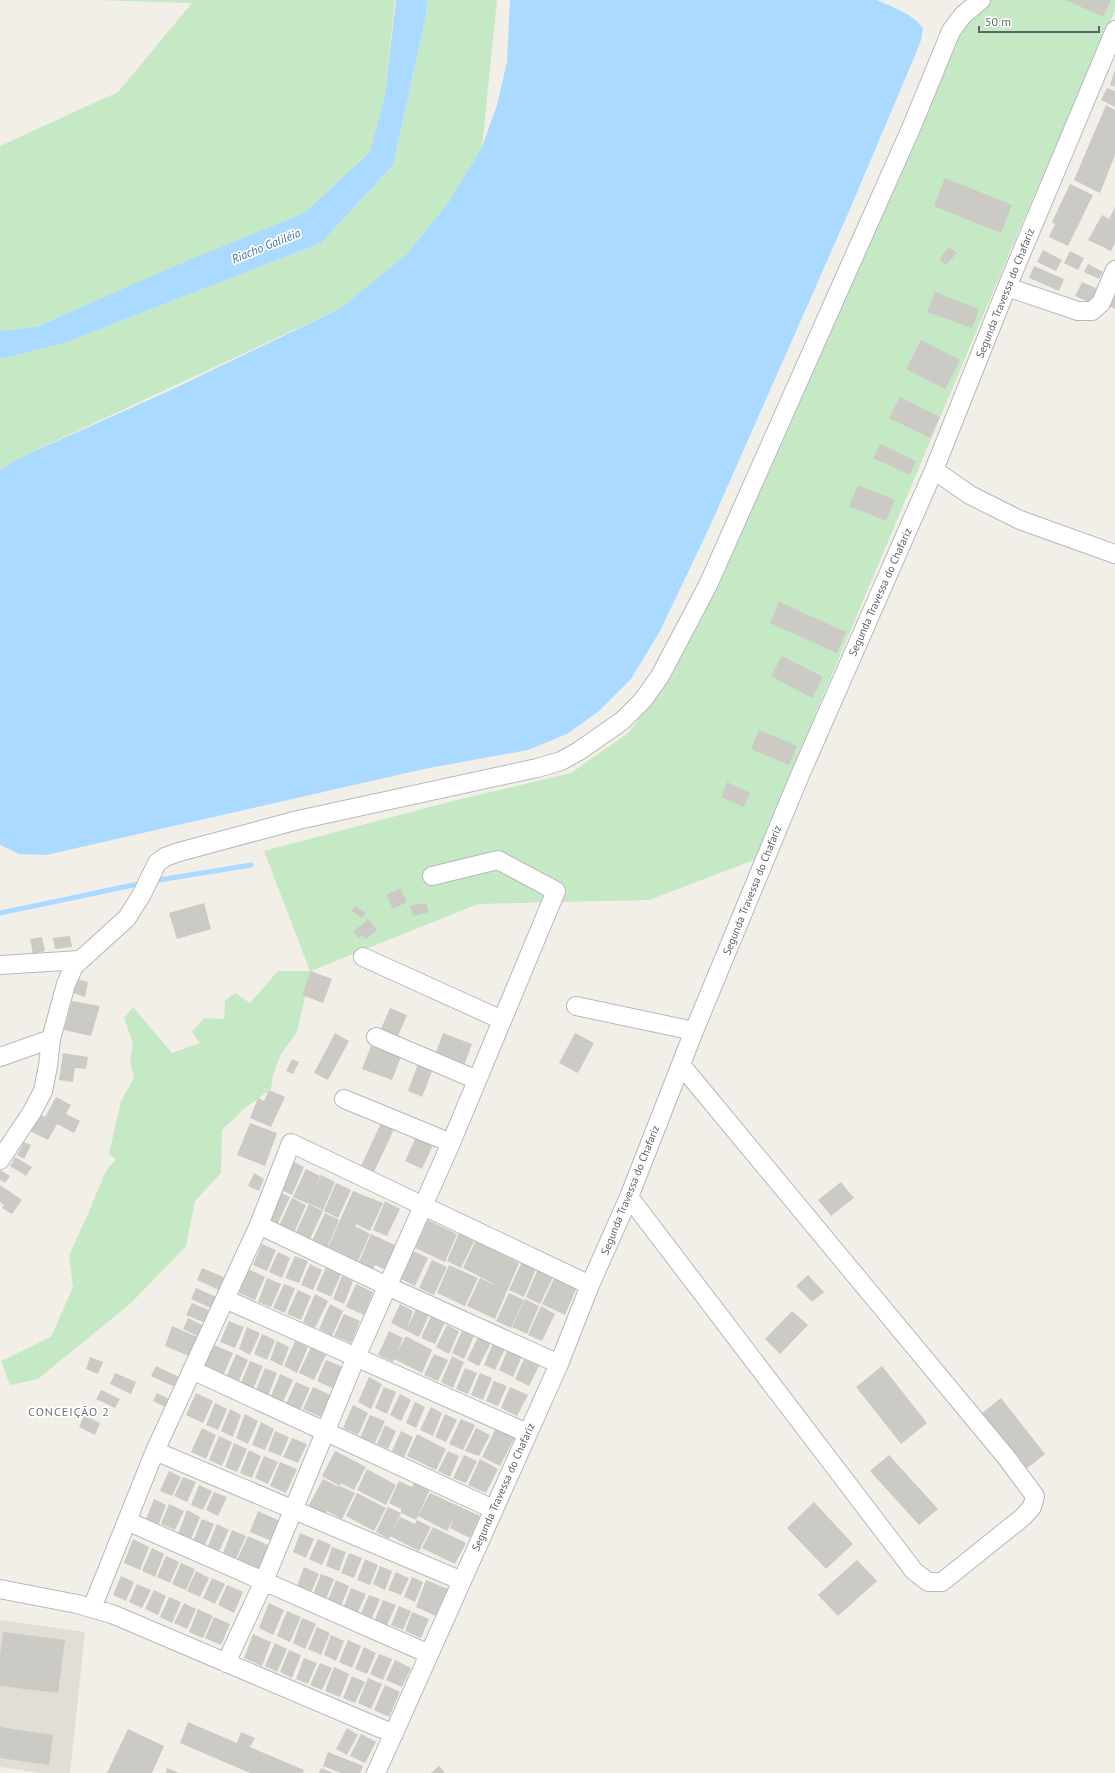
<svg xmlns="http://www.w3.org/2000/svg" width="1115" height="1773" font-family="'PT Sans',sans-serif">
<rect width="100%" height="100%" fill="#f1efe8"/>
<path fill="#e1ded6" d="M0 1620 85 1632 70 1773H41L0 1767Z"/>
<path fill="#c5e8c5" d="M94 0H395L385 94 370 152 304 213 35 327 0 332V146L118 92 192 3Z
M427 0H497L482 147 448 203 407 254 339 309 19 458 0 470V359L64 343 321 243 393 165 426 15Z
M965 0H1115V11L1014 242 754 860 649 900 478 904 311 971 297 1032 281 1054 273 1075 271 1089 245 1108 222 1130 221 1173 195 1201 186 1246 131 1303 38 1379 10 1385 1 1361 51 1337 73 1287 69 1255 87 1216 106 1171 116 1159 109 1154 121 1101 134 1078 130 1060 133 1043 124 1018 133 1007 172 1053 200 1043 192 1032 204 1018 224 1019 225 1001 235 993 250 1003 278 971H310L264 851 453 801 571 773 628 733 673 674 741 510Z"/>
<path fill="#aadaff" d="M396 0H427L426 15 393 165 321 243 64 343 0 359V331L36 327 175 266 304 213 370 152 385 94Z
M510 0H877C892 7 913 14 923 28L921 40 916 53 850 209 710 526 660 631 631 679 599 711 567 734 528 750 424 769 46 855 19 854 0 845V470L19 458 171 390 339 309 407 254 448 203 482 147 497 105 507 62Z"/>
<g fill="none" stroke-linecap="round" stroke-linejoin="round">
<path stroke="#aadaff" stroke-width="5" d="M153 881 251 865
M0 913 143 883"/>
</g>
<path fill="#cccac5" d="M1066 0H1111L1103 17Z
M1115 70V87L1110 85Z
M1107 88 1115 91V107L1101 100Z
M1106 105 1115 110V155L1100 193 1074 180Z
M945 178 1012 205 1001 233 934 206Z
M1070 184 1093 195 1068 246 1049 237 1055 224 1052 222Z
M1115 207V243L1111 251 1088 240 1102 215 1109 219Z
M949 247 957 253 946 265 939 259Z
M1043 250 1062 260 1056 271 1037 262Z
M1070 251 1084 258 1078 270 1064 263Z
M1088 264 1103 272 1099 279 1084 272Z
M1034 266 1064 279 1059 291 1029 278Z
M1082 282 1098 289 1091 303 1075 296Z
M935 292 979 309 972 328 927 312Z
M1112 294 1115 295V309L1107 305Z
M921 340 960 360 945 389 906 369Z
M900 397 940 417 930 438 889 418Z
M880 444 916 461 910 475 873 458Z
M858 485 895 500 886 521 849 506Z
M779 602 846 632 837 653 770 623Z
M782 656 823 677 812 698 771 676Z
M759 730 797 746 789 765 751 749Z
M727 782 750 793 744 807 721 797Z
M400 888 407 902 393 909 386 895Z
M204 903 211 929 177 939 169 913Z
M426 903 429 912 413 916 410 906Z
M355 906 366 913 362 918 352 911Z
M368 919 377 930 366 939 363 935 359 938 353 932Z
M70 936 72 947 55 949 53 938Z
M42 937 45 951 33 954 30 939Z
M311 971 332 979 323 1003 302 995Z
M77 979 88 982 85 997 73 993Z
M72 1001 100 1006 91 1036 64 1030Z
M390 1008 407 1015 398 1036 381 1029Z
M335 1033 349 1041 328 1080 314 1073Z
M443 1033 472 1044 464 1066 435 1055Z
M575 1033 594 1043 578 1073 559 1063Z
M371 1046 401 1057 392 1080 362 1069Z
M63 1053 88 1057 86 1069 75 1068 73 1082 59 1080Z
M292 1059 299 1062 293 1074 286 1071Z
M418 1064 433 1069 422 1097 408 1091Z
M269 1090 285 1097 271 1127 250 1118 258 1098 264 1101Z
M56 1097 71 1105 66 1114 80 1121 74 1133 57 1124 48 1140 30 1131 39 1114 45 1117Z
M250 1123 277 1133 265 1166 237 1155Z
M381 1123 394 1129 374 1172 361 1166Z
M416 1137 433 1145 422 1169 405 1161Z
M24 1142 31 1145 24 1159 17 1155Z
M15 1157 32 1167 26 1176 10 1166Z
M290 1160 304 1167 292 1195 277 1188Z
M306 1169 320 1176 308 1204 293 1197Z
M0 1170 10 1176 5 1183 0 1180Z
M254 1173 264 1179 259 1191 248 1186Z
M321 1175 335 1182 323 1210 308 1203Z
M841 1182 854 1198 831 1216 818 1200Z
M336 1183 351 1190 338 1218 324 1211Z
M0 1185 22 1200 12 1214 2 1208 4 1205 0 1202Z
M276 1190 290 1197 277 1225 263 1218Z
M353 1191 383 1203 370 1231 356 1224 355 1226 370 1234 358 1261 328 1247Z
M292 1198 306 1205 294 1233 279 1226Z
M385 1201 400 1209 387 1236 373 1230Z
M309 1204 323 1211 310 1239 296 1232Z
M325 1213 339 1220 327 1248 312 1241Z
M428 1220 457 1234 445 1262 415 1248Z
M459 1233 474 1241 461 1268 447 1261Z
M371 1234 397 1246 386 1270 375 1265 373 1269 359 1262Z
M476 1240 519 1263 495 1319 467 1306 480 1278 492 1284V1283L463 1268Z
M262 1244 276 1250 267 1271 253 1265Z
M413 1251 428 1258 415 1286 401 1279Z
M278 1252 290 1258 282 1278 269 1272Z
M295 1256 308 1261 299 1283 285 1278Z
M432 1260 447 1267 434 1295 419 1288Z
M522 1262 536 1269 524 1297 509 1290Z
M310 1264 322 1270 313 1290 301 1285Z
M327 1265 342 1272 331 1297 316 1290Z
M449 1265 478 1278 465 1306 437 1293Z
M202 1268 224 1277 219 1290 197 1280Z
M248 1269 265 1277 255 1300 239 1293Z
M538 1269 553 1277 540 1304 526 1297Z
M808 1275 824 1292 812 1302 796 1286Z
M342 1276 353 1281 344 1304 333 1299Z
M555 1277 577 1287 565 1315 542 1304Z
M267 1278 281 1284 271 1307 258 1302Z
M284 1284 295 1288 285 1313 273 1308Z
M356 1284 373 1292 364 1315 346 1307Z
M196 1288 216 1297 211 1308 191 1299Z
M298 1290 311 1296 301 1320 287 1314Z
M509 1293 524 1300 511 1328 496 1321Z
M315 1294 328 1301 315 1328 303 1322Z
M525 1299 539 1306 527 1334 512 1327Z
M192 1303 213 1312 208 1324 186 1315Z
M330 1304 343 1311 332 1336 319 1329Z
M400 1304 413 1311 407 1329 416 1309 429 1315 419 1337 391 1323Z
M541 1306 555 1314 542 1341 528 1335Z
M792 1311 808 1325 780 1354 765 1339Z
M344 1314 360 1321 351 1343 334 1336Z
M432 1314 446 1320 435 1344 421 1338Z
M188 1318 204 1326 199 1337 183 1329Z
M229 1321 244 1327 235 1348 220 1342Z
M447 1325 459 1331 449 1354 436 1347Z
M172 1326 197 1337 189 1356 165 1346Z
M247 1327 260 1333 250 1355 239 1349Z
M389 1331 403 1338 397 1352 406 1336 432 1350 422 1373 394 1359 393 1362 378 1355Z
M462 1331 474 1336 464 1359 452 1353Z
M262 1334 275 1340 267 1360 254 1354Z
M478 1337 491 1343 479 1366 467 1360Z
M277 1341 289 1347 282 1366 270 1360Z
M295 1341 308 1347 297 1373 284 1366Z
M493 1343 505 1349 495 1370 484 1365Z
M214 1345 233 1353 223 1376 204 1367Z
M311 1347 326 1355 314 1380 299 1373Z
M508 1349 522 1356 513 1377 499 1370Z
M236 1354 248 1360 238 1383 226 1378Z
M434 1354 448 1360 438 1381 424 1375Z
M452 1356 464 1362 453 1388 441 1382Z
M90 1357 103 1362 98 1374 86 1369Z
M524 1359 539 1366 529 1386 515 1379Z
M326 1360 343 1367 334 1389 317 1381Z
M250 1361 263 1366 253 1389 241 1383Z
M156 1366 181 1378 177 1388 151 1376Z
M882 1366 927 1423 901 1444 856 1387Z
M265 1368 277 1373 268 1396 256 1390Z
M465 1368 477 1373 468 1394 456 1389Z
M115 1373 136 1382 131 1394 110 1384Z
M480 1373 492 1378 483 1400 471 1395Z
M280 1374 293 1380 283 1402 271 1396Z
M369 1377 382 1384 371 1409 358 1402Z
M494 1381 507 1386 498 1406 486 1401Z
M296 1382 310 1388 300 1410 286 1404Z
M313 1387 333 1396 323 1418 303 1409Z
M384 1387 396 1392 387 1414 375 1408Z
M510 1387 528 1395 517 1416 501 1408Z
M101 1390 120 1399 115 1408 96 1399Z
M157 1393 171 1400 167 1408 153 1401Z
M196 1393 213 1401 203 1423 186 1415Z
M400 1394 411 1400 401 1421 390 1415Z
M1001 1398 1045 1454 1025 1470 981 1414Z
M415 1402 425 1407 416 1428 406 1423Z
M215 1403 227 1409 218 1430 206 1425Z
M353 1405 368 1413 358 1435 343 1428Z
M431 1407 442 1413 433 1436 420 1430Z
M230 1409 241 1415 233 1437 221 1431Z
M245 1414 258 1421 248 1444 236 1438Z
M445 1414 457 1420 446 1442 435 1437Z
M84 1415 100 1423 95 1435 79 1427Z
M370 1415 385 1421 374 1445 360 1438Z
M461 1419 475 1425 463 1450 449 1444Z
M261 1422 274 1429 265 1450 252 1445Z
M385 1425 396 1431 388 1449 377 1444Z
M202 1428 216 1435 206 1459 191 1452Z
M476 1428 490 1435 479 1456 465 1451Z
M496 1428 515 1437 500 1466 482 1457Z
M275 1431 289 1437 281 1456 268 1451Z
M401 1431 413 1437 404 1457 392 1451Z
M417 1434 446 1449 436 1470 407 1456Z
M219 1436 232 1442 222 1466 209 1460Z
M292 1438 307 1444 298 1463 283 1457Z
M234 1443 247 1449 237 1472 225 1467Z
M249 1450 261 1456 252 1478 240 1473Z
M335 1451 366 1467 354 1490 341 1483 340 1486 355 1493 342 1519 327 1511 324 1515 308 1507 323 1479 339 1487 340 1486 322 1476Z
M448 1451 459 1456 450 1477 438 1471Z
M464 1455 477 1461 466 1483 453 1478Z
M889 1455 938 1509 919 1525 870 1471Z
M264 1456 278 1462 268 1484 255 1478Z
M480 1459 498 1469 486 1493 468 1485Z
M280 1462 297 1469 286 1493 270 1486Z
M367 1469 396 1485 386 1505 357 1490Z
M169 1471 181 1477 172 1496 160 1491Z
M183 1477 196 1482 187 1502 174 1496Z
M399 1481 412 1487 415 1481 430 1489 416 1520 401 1513 389 1539 376 1532 388 1507 401 1513V1509L389 1503Z
M199 1485 212 1491 203 1510 191 1505Z
M214 1492 227 1497 218 1516 206 1510Z
M357 1493 386 1508 374 1531 346 1516Z
M430 1493 480 1516 470 1538 450 1528 454 1518 447 1531 418 1516Z
M154 1499 166 1505 159 1524 146 1519Z
M814 1502 853 1544 826 1569 787 1528Z
M169 1504 184 1511 175 1530 161 1524Z
M187 1510 200 1517 191 1539 178 1534Z
M258 1511 280 1521 272 1541 250 1532Z
M400 1517 415 1524 417 1520 431 1527 419 1551 390 1536Z
M202 1519 214 1524 205 1545 193 1541Z
M217 1524 229 1530 219 1551 208 1546Z
M433 1527 466 1543 455 1564 422 1548Z
M232 1530 246 1536 236 1559 223 1553Z
M300 1533 314 1539 306 1558 293 1552Z
M248 1536 270 1546 259 1571 237 1560Z
M133 1539 149 1547 140 1570 124 1563Z
M318 1539 331 1545 322 1565 309 1559Z
M332 1547 346 1552 339 1571 326 1566Z
M152 1548 164 1554 155 1577 142 1571Z
M349 1553 362 1558 354 1578 341 1573Z
M166 1556 179 1562 170 1583 157 1577Z
M365 1559 378 1565 370 1585 357 1580Z
M857 1560 877 1581 838 1616 818 1595Z
M181 1563 195 1569 186 1590 172 1584Z
M380 1566 392 1571 385 1590 373 1584Z
M304 1567 319 1574 311 1592 297 1586Z
M196 1571 209 1578 200 1597 187 1591Z
M396 1572 409 1578 401 1595 388 1590Z
M321 1574 334 1579 326 1599 313 1594Z
M121 1576 134 1582 126 1601 113 1595Z
M412 1577 423 1582 415 1602 404 1597Z
M212 1578 225 1584 215 1604 203 1598Z
M336 1580 349 1586 341 1606 328 1600Z
M426 1580 448 1589 436 1616 416 1607Z
M137 1584 151 1590 142 1608 129 1602Z
M227 1585 243 1592 234 1613 218 1605Z
M351 1588 366 1594 358 1612 344 1606Z
M154 1590 166 1596 158 1615 145 1609Z
M369 1595 380 1599 372 1618 361 1613Z
M169 1597 181 1602 172 1623 160 1617Z
M383 1600 396 1605 387 1625 375 1619Z
M184 1603 196 1609 187 1629 174 1623Z
M269 1603 284 1610 273 1635 259 1628Z
M399 1606 411 1611 403 1630 391 1625Z
M198 1609 213 1616 203 1638 189 1632Z
M287 1611 301 1617 290 1642 277 1636Z
M412 1612 429 1619 421 1638 405 1631Z
M214 1617 230 1624 221 1645 205 1638Z
M302 1618 316 1624 305 1649 293 1643Z
M317 1627 330 1633 321 1655 308 1649Z
M3 1632 65 1640 58 1693 0 1686V1655Z
M253 1634 271 1642 262 1666 244 1658Z
M331 1635 344 1641 336 1661 324 1655Z
M348 1640 361 1646 352 1668 339 1662Z
M275 1643 287 1649 277 1672 265 1666Z
M364 1647 376 1653 367 1674 355 1669Z
M289 1650 301 1655 292 1678 280 1672Z
M379 1654 392 1659 383 1680 370 1674Z
M304 1658 317 1663 308 1684 296 1679Z
M395 1660 411 1668 402 1687 386 1680Z
M320 1663 332 1668 322 1690 310 1685Z
M334 1667 349 1674 340 1697 325 1691Z
M352 1676 365 1682 355 1703 343 1698Z
M368 1678 382 1684 371 1709 358 1703Z
M385 1685 400 1692 389 1717 374 1710Z
M188 1722 237 1743 241 1732 255 1738 250 1747 304 1770 303 1773H250L180 1743Z
M0 1727 53 1735 49 1765 0 1758Z
M347 1728 358 1735 347 1755 336 1749Z
M128 1729 164 1746 152 1773H107Z
M361 1734 376 1742 365 1763 350 1756Z
M328 1752 363 1766 360 1773H341L323 1766Z
M439 1766 445 1773H431Z
M167 1768 179 1773H166Z
M321 1768 333 1773H319Z"/>
<g fill="none" stroke-linecap="round" stroke-linejoin="round">
<defs>
<path id="minor" d="M1007 287 1078 311H1092L1101 303 1115 270
M934 470 970 495 1020 520 1115 554
M363 957 502 1020
M0 965 80 960
M576 1006 694 1031
M376 1037 477 1080
M0 1057 51 1039
M344 1099 451 1143
M0 1160 32 1112 43 1091 48 1066 51 1039 66 984 74 966 127 918 142 894 157 863 165 857 179 852 298 820 537 768 561 761 579 751 622 721 643 700 660 676 708 585 912 126 951 31 963 15 981 0
M629 1197 914 1571 928 1582H942L1023 1517 1032 1507 1035 1496 1006 1457 681 1065
M259 1225 387 1286 559 1364
M225 1299 527 1433
M192 1370 493 1509
M127 1521 429 1654
M462 1581 155 1451 259 1225 291 1143 590 1285
M0 1589 77 1604 112 1614 394 1734
M92 1608 155 1451
M226 1663 264 1581 356 1357 451 1143 556 891 498 860 432 876
M376 1773 559 1364 590 1285 629 1197 694 1031 800 775 934 470 1007 287 1115 30"/>
</defs>
<use href="#minor" stroke="#b5b8bc" stroke-width="20"/>
<use href="#minor" stroke="#fff" stroke-width="18"/>
</g>
<g text-anchor="middle" stroke-width="3.5" stroke-linejoin="round" paint-order="stroke">
<g font-size="11" fill="#5f6368" stroke="#fff">
<text transform="translate(1005 293) rotate(-68)" y="4">Segunda Travessa do Chafariz</text>
<text transform="translate(880 592) rotate(-66)" y="4">Segunda Travessa do Chafariz</text>
<text transform="translate(752 890) rotate(-68)" y="4">Segunda Travessa do Chafariz</text>
<text transform="translate(630 1190) rotate(-68)" y="4">Segunda Travessa do Chafariz</text>
<text transform="translate(503 1487) rotate(-66)" y="4">Segunda Travessa do Chafariz</text>
</g>
<g font-size="12" font-style="italic" fill="#4174aa" stroke="#fff">
<text transform="translate(266 246) rotate(-22)" y="4">Riacho Galiléia</text>
</g>
<g font-size="12" letter-spacing="1" fill="#70757a" stroke="#fff">
<text x="69" y="1416">CONCEIÇÃO 2</text>
</g>
</g>
<path d="M979 26v6h120v-6" fill="none" stroke="#5f6368" stroke-width="2"/>
<text x="985" y="26" font-size="12" fill="#5f6368" stroke="#ffffff" stroke-width="3" paint-order="stroke">50 m</text>
</svg>
